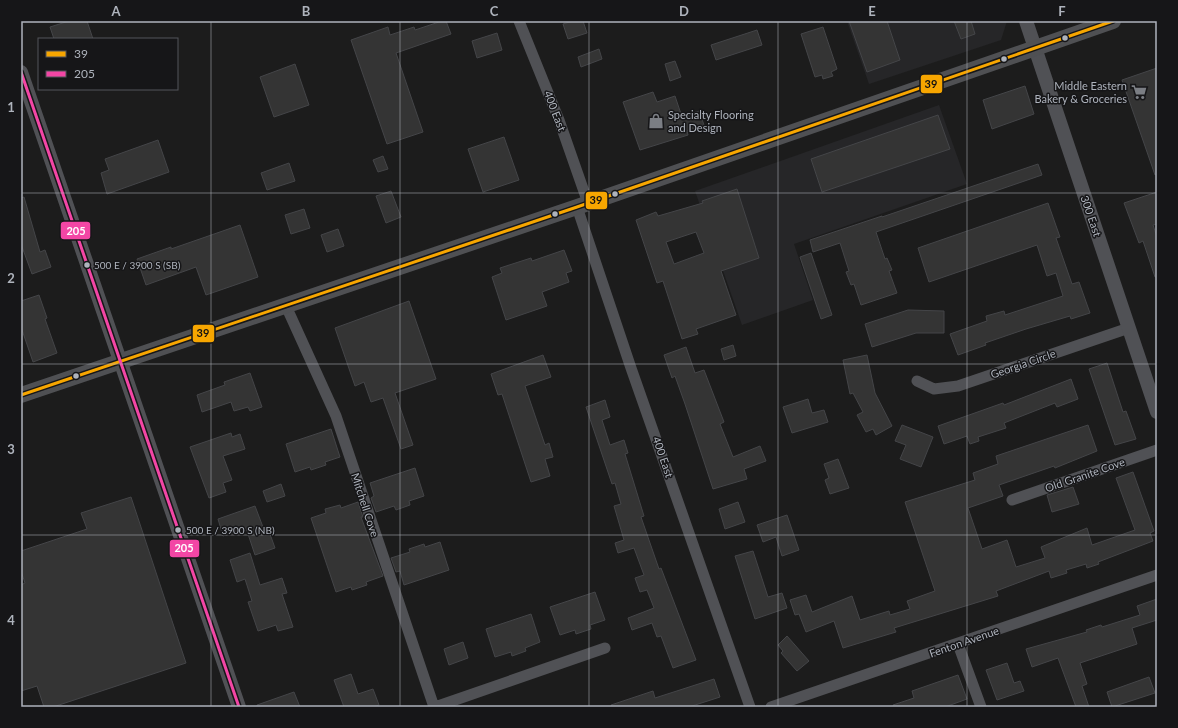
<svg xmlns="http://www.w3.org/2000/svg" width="1178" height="728" font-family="Lato,sans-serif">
<rect width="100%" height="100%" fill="#1c1c1c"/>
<path fill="#262628" d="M847 21H1007L1001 40 869 84Z
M939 105 967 184 794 244 813 300 742 325 695 191Z"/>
<path fill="#343434" stroke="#444548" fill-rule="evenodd" d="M69 21H87L93 39H54L50 27Z
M442 21H446L451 34 396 53 423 132 387 144 351 40 388 27 390 35 414 27 415 30Z
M573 21H583L587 33 568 39 563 24Z
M849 21H887L900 60 867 72Z
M954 21H971L975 34 961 39Z
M823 27 837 69 831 72 833 76 823 79 822 75 815 77 801 34Z
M757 30 762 45 716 60 711 45Z
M497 33 502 50 477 58 472 41Z
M599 49 602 59 581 67 578 57Z
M675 61 681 77 670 81 665 64Z
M295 64 309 105 274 117 260 77Z
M1157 68V174L1155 175 1122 80Z
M1025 86 1034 114 992 129 983 100Z
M653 92 657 102 675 96 682 117 699 111 704 125 687 131 688 135 640 150 623 102Z
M938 115 950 149 822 192 811 159Z
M504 137 519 180 483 192 468 149Z
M158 140 169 172 107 194 101 173 109 170 105 159Z
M383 156 388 169 378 172 373 160Z
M289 163 295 181 267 190 261 173Z
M1038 164 1042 175 876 232 885 259 887 258 892 270 889 271 897 293 861 305 854 284 851 285 846 272 849 271 840 243 813 252 810 240 882 216V217Z
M737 189 759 258 721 271 736 315 696 329 698 334 682 339 663 281 657 283 636 220 656 212 658 216 703 203 702 201ZM696 232 704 253 674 264 666 242Z
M391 191 401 217 386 223 376 196Z
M1157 192V224L1153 225 1157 237V277H1155L1143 241 1139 243 1124 203Z
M24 197 40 252 45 250 51 267 32 274 21 244V198Z
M1048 203 1060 237 1056 238 1072 284 1079 282 1090 313 1071 319 1070 316 1026 329 985 343 986 345 958 355 950 334 987 321 986 316 1004 311 1005 315 1063 296 1056 273 1047 276 1037 245 929 282 918 248Z
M304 209 310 228 291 234 285 215Z
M240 225 258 277 206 295 196 267 146 285 137 259 171 247V249Z
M338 229 344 246 327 252 321 235Z
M564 250 572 271 566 273 569 282 542 292 547 306 506 320 492 277 502 273 500 268 531 258 532 261Z
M811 253 832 315 821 319 800 257Z
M39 295 47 318 45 319 57 353 33 362 21 327V301Z
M409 301 436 379 395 393 413 445 401 449 383 398 371 402 364 382 355 386 335 328Z
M908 310 944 311V333H916L872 347 865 324Z
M733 345 736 356 724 360 721 349Z
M686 347 695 373 704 370 724 422 720 424 733 457 760 446 766 461 744 469 747 479 713 489 685 404 675 376 672 378 664 355Z
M543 355 551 377 525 386 545 445 549 443 553 457 545 459 550 476 531 482 502 394 498 395 491 374Z
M867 355 875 393 892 426 876 435 873 429 866 432 857 415 863 412 853 393 850 394 843 360Z
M1107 363 1123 412 1126 411 1136 439 1115 445 1089 369Z
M250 373 262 407 250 411 248 407 234 411 231 402 202 412 197 395 225 385 224 382Z
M1071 379 1078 399 1057 407 1055 403 1004 423 1006 428 978 437 979 441 970 444 967 436 944 444 938 426 1003 403 1004 405Z
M808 399 812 413 824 410 828 422 792 433 783 407Z
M605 400 610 417 602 420 610 445 624 440 628 453 625 454 644 516 641 517 659 569 661 568 696 660 673 668 661 636 657 637 652 623 632 630 628 618 654 608 647 590 640 592 635 578 644 575 634 548 618 553 615 543 624 540 614 506 621 504 615 483 612 484 586 407Z
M902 425 933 437 921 467 900 459 906 445 895 441Z
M1088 425 1097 451 1055 468 1054 466 999 485 1003 496 968 508 982 549 1007 540 1016 567 1045 558 1041 547 1087 528 1092 545 1135 530 1116 478 1133 472 1154 531 1150 533 1153 541 1098 562 1099 564 1087 568 1086 564 1066 570 1067 573 1051 578 1049 571 996 591 998 596 894 628 896 632 843 648 834 621 806 632 799 614 795 615 790 600 806 595 812 612 852 596 860 620 889 611 890 615 910 609 907 601 935 591 905 502 975 480 973 473 998 464 996 456Z
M331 429 340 457 325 462 326 465 311 470 310 467 295 472 286 444Z
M231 433 232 437 240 434 245 449 223 456 232 480 223 483 226 492 209 498 190 447Z
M838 459 849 488 830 494 825 480 829 478 824 464Z
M415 468 424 496 409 501 410 505 396 510 394 506 376 512 371 498 374 496 370 483Z
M281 484 285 496 267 502 263 491Z
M1073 487 1079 504 1052 512 1047 495Z
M131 497 186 663 53 707H44L37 686 21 691V585L25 583 21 571V551L87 529 81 513Z
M358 502 363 517H361L383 576 366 582 367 585 352 590 351 587 336 592 311 518 326 513 325 509 340 505 341 508Z
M738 502 745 522 725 529 719 509Z
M255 506 266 535 270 534 275 548 255 555 246 528 223 536 218 519Z
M787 515 799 550 782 556 776 537 763 542 757 525Z
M440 542 449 570 404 585 400 571 396 572 391 558 410 552 409 549 424 544 425 547Z
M753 551 768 597 782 593 787 608 755 619 735 556Z
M250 553 260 585 282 578 287 593 282 594 293 627 278 631 276 625 258 631 248 602 252 601 245 579 237 582 230 560Z
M595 592 605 620 590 625 591 629 576 634 575 630 560 635 550 607Z
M1157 599V620L1132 628 1137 644 1080 663 1087 684 1082 686 1089 707H1076L1058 658 1032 667 1026 649 1087 632 1086 630 1101 625 1102 627 1140 615 1137 606Z
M531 614 540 642 525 648 526 651 512 656 511 652 495 657 486 629Z
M787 636 809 661 797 671 781 653 783 651 778 645Z
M463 642 468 658 449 665 444 649Z
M1007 663 1014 683 1020 681 1024 691 997 700 986 670Z
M351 674 358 694 373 689 379 705 373 707H344L334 680Z
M958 675 967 699 945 707H894L893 705 914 698 912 691Z
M1149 677 1155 693 1112 707 1107 692Z
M714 679 720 697 689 707H612L611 705 653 691 655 698Z
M294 692 300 707H257V705Z"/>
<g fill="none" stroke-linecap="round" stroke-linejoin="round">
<path stroke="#505155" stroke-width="11" d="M519 21 559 120 588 203
M577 207 631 368 750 707
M286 306 336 416 434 707
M917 381 934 389 958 386 1129 328
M1012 500 1157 450
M958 644 981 707
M435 707 605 648
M771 707 1157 575"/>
<path stroke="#505155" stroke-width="14" d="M1026 21 1157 412
M21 72 239 707"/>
<path stroke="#4f5053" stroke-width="16" d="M21 395 577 207 1113 21"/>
<defs>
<path id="bus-1" d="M21 395 577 207 1113 21"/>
<path id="bus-2" d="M21 72 239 707"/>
</defs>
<use href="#bus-1" stroke="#161618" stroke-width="6"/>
<use href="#bus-2" stroke="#161618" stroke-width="6"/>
<use href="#bus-1" stroke="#f7a600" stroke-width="3"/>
<use href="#bus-2" stroke="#f346a5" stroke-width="3"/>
</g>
<path fill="none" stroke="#aeb3bc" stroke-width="1" stroke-opacity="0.55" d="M211 21V707M400 21V707M589 21V707M778 21V707M967 21V707M21 193H1157M21 364H1157M21 535H1157"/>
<defs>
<symbol id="supermarket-bare" viewBox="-9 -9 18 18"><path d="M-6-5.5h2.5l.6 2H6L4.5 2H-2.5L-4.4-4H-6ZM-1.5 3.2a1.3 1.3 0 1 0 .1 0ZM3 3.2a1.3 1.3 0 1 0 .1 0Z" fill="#7b7e84" stroke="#161618" stroke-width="2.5" paint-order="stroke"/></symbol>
<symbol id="shop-bare" viewBox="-9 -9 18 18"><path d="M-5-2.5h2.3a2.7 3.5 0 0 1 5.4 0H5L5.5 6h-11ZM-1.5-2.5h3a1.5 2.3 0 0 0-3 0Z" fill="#7b7e84" stroke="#161618" stroke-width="2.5" paint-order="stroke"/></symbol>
</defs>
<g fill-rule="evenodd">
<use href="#supermarket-bare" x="1128" y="81" width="22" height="22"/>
<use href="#shop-bare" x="645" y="110" width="22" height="22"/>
</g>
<g fill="#aeb3bc" stroke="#161618" stroke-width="1.5">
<circle cx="1065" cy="38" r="3.5"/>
<circle cx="1004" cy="59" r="3.5"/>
<circle cx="615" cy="194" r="3.5"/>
<circle cx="555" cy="214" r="3.5"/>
<circle cx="87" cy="265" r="3.5"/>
<circle cx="76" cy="376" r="3.5"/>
<circle cx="178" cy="530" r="3.5"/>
</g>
<g text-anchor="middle" stroke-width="3" stroke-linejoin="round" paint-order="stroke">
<g font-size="10" fill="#aeb3bc" stroke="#161618" text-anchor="start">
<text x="94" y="269">500 E / 3900 S (SB)</text>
<text x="186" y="534">500 E / 3900 S (NB)</text>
</g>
<g font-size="11" fill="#aeb3bc" stroke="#161618" text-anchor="end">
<text x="1127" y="90">Middle Eastern<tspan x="1127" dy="13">Bakery &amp; Groceries</tspan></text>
<text x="668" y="119" text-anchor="start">Specialty Flooring<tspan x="668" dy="13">and Design</tspan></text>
</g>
<g font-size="11" fill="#aeb3bc" stroke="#161618">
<text transform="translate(555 111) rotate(69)" y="4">400 East</text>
<text transform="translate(1091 216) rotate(71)" y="4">300 East</text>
<text transform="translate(1023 364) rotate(-19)" y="4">Georgia Circle</text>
<text transform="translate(663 457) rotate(71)" y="4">400 East</text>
<text transform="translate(1085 475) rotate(-19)" y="4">Old Granite Cove</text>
<text transform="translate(365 505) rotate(72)" y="4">Mitchell Cove</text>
<text transform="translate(964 642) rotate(-19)" y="4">Fenton Avenue</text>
</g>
</g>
<g stroke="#161618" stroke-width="1.5">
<rect x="920" y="74" width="23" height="20" rx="4" fill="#f7a600"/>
<rect x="585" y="191" width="23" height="19" rx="4" fill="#f7a600"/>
<rect x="60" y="221" width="31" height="19" rx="4" fill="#f346a5"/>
<rect x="192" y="324" width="23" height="19" rx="4" fill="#f7a600"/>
<rect x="169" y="539" width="31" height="19" rx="4" fill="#f346a5"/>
</g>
<g font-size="11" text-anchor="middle" font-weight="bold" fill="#fff">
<text x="76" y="235">205</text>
<text x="184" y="552">205</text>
</g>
<g font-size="11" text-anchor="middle" font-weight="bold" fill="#111">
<text x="931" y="88">39</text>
<text x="596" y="204">39</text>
<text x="203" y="337">39</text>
</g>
<rect width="1178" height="728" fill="none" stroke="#161618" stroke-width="44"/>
<rect x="38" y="38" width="140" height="52" fill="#161618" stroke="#53555a"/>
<rect x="46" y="51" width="20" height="6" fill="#f7a600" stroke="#53555a"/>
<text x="74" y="58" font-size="12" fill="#aeb3bc">39</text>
<rect x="46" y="71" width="20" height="6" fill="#f346a5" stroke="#53555a"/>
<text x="74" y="78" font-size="12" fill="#aeb3bc">205</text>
<rect x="22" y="22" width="1134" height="684" fill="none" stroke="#aeb3bc" stroke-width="1.5"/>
<g font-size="13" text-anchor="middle" font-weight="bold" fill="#aeb3bc">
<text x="116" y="16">A</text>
<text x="306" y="16">B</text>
<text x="494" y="16">C</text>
<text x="684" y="16">D</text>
<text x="872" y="16">E</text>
<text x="1062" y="16">F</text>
<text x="11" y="112">1</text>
<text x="11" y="283">2</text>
<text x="11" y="454">3</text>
<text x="11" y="625">4</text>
</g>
</svg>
